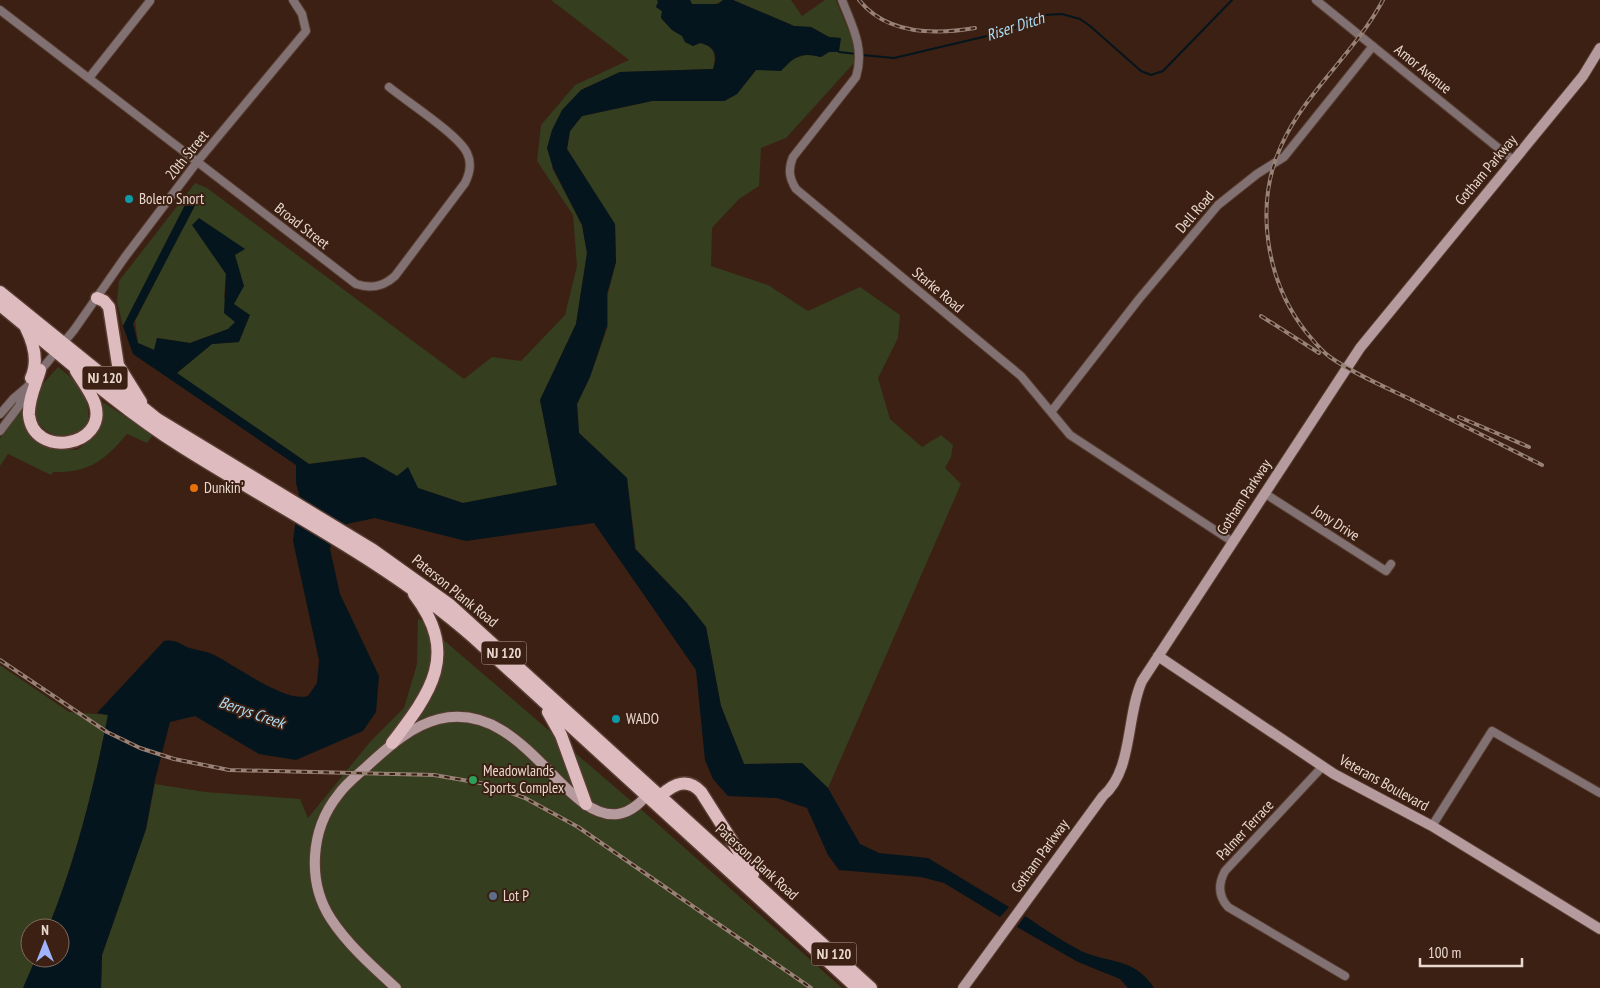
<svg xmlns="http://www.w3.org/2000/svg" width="1600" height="988" font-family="'PT Sans Narrow',sans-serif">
<rect width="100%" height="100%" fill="#3b2013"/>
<path fill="#353e1e" d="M551 0H657L659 2 656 7 662 11 661 18 672 30 683 36 685 42 693 46 700 43C714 46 717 55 713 69L620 72 581 90 552 168 582 225 587 253 576 324 540 400 557 485 463 503 418 488 364 457 309 464 176 373 212 344 239 342 234 304 235 254 245 249 218 260 226 274 224 297 236 322 228 329 190 343 157 338 155 350 138 343 135 321 198 198 187 202 123 326 117 302 119 281 195 183 207 188 464 379 492 357 521 361 565 315 577 266 573 215 537 161 541 125 575 85 629 60Z
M690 0H723C714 7 703 5 692 4Z
M733 0H791L802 16 825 0H836L854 44V63L786 138 761 148 759 186 739 199 712 228 711 266 768 285 808 311 860 287 900 315 898 338 878 378 890 419 922 447 941 435 953 445 951 457 945 468 961 484 828 788 802 763 744 764 721 706 706 627 686 602 636 549 627 478 579 433 577 404 590 377 608 326V294L616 262 615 225 567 149 570 131 582 116 652 101H725L737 94 756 70 809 54 821 57 829 52 840 38 829 37 811 27 794 26Z
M58 367C80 384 90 394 88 423 85 426 81 431 77 434 57 445 29 424 34 402 36 389 50 377 58 367Z
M103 402 153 435 147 443 127 434C104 461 89 473 53 472L51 475 8 454 0 466V438L23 407 28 428 51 448 77 450C97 436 103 427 103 402Z
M418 618 651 818 842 988H101L102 955 146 829 155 784 205 792 300 799 308 818 370 742 404 708 417 664Z
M0 665 69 712 108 715C94 786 76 860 48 928H30V958H36L23 988H0Z"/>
<path fill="#04151d" d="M657 0H690L692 4H718L723 0H733L794 26 811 27 829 37 841 38 839 52H829L821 57C800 52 795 56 781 71L756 70 737 94 724 101H652L582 116 570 131 567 149 615 224 616 262 607 294V326L590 377 577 404 579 433 627 478 635 549 686 602 706 627 721 706 744 764 802 763 828 788 860 844 879 853 928 858 1009 907 1000 917 944 883 921 877 839 870 828 855 807 808 777 798 728 796 713 779 705 760 696 670 594 523 466 541 375 518 347 524 334 531 330 549 340 594 379 676 376 712 363 731 296 760 259 754 195 716 170 722 155 780 146 829 102 955 101 988H23L36 958H60V928H48C76 860 94 787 108 715L97 713 164 641C175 639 180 644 189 648 197 650 205 651 212 654 234 664 284 703 308 696L317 683 319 660 293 541 299 494 296 483V465L133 354 123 326 187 201 199 198 133 324 138 343 154 350 157 338 190 343 228 329 235 322 224 313 226 274 192 225 199 218 245 249 235 255 244 286 234 304 250 315 239 342 212 344 177 373 309 464 364 457 397 476 408 467 418 488 463 503 557 485 540 400 576 324 587 253 582 225 553 168 547 148 552 130 562 110 581 90 620 72 713 69C718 55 715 46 700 43L693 46 685 42 682 36 672 30 661 18 662 11 656 7 658 2Z
M1025 916C1043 928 1062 941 1081 951 1110 964 1134 957 1154 988H1128L1120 979 1078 962 1017 927Z"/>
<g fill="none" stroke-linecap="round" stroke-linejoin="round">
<path stroke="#04151d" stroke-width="2" d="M839 52 857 54
M862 55 894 58 1004 32 1045 15 1062 14 1080 19 1090 26 1141 71 1151 75 1163 71 1232 0"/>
<defs>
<path id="street" d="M842 0C852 26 865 48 856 77L793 157C788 169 789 178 796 189L1021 376 1070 435 1233 542
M1316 0 1513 160
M0 10 356 284C371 289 383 287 395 276L465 183C470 173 472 163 467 153 459 135 406 101 389 87
M89 78 150 1
M1051 412 1139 299 1218 205 1257 174 1284 157 1373 46
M0 414 14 398 27 387 74 330 125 257 197 162 306 31 302 14 293 0
M0 431 19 406 26 388
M1264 493 1386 571 1391 564
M1323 766 1225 871C1218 884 1218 896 1228 907L1345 976
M1432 826 1492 731 1600 793"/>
<path id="secondary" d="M1158 656 1334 774 1432 826 1600 929
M396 988C373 967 348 945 331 919 307 882 310 830 338 795 345 785 355 777 364 769 386 749 410 726 439 719 524 699 563 821 618 814 632 812 642 801 651 791
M963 988 1103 796C1133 771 1126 716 1142 681L1360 348 1583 76 1600 48"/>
<path id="primary" d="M0 292 157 419 373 550 450 605 871 988
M97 298 104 301 109 307 118 365 141 402
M0 305C59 353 117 406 182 447 280 509 385 560 473 637L857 988
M26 328C34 344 39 361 31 378
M40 370C36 384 28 400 29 415 33 459 108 447 95 404 91 392 82 381 76 371
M548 712 561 735 586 804
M392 743C431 692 460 654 414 594
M655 801C668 788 685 774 701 792L753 874"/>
</defs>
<use href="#street" stroke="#573d31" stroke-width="10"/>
<use href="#secondary" stroke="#573d31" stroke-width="12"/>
<use href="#primary" stroke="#573d31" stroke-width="15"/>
<use href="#street" stroke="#827173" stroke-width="8"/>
<use href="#secondary" stroke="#b69b9e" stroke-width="10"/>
<use href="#primary" stroke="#debbbf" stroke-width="12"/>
<defs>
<path id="rail" d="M859 0C887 35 934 35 975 28
M1383 0C1355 53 1305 92 1281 146 1254 206 1266 281 1306 332 1313 340 1321 351 1330 357 1354 374 1383 386 1410 399 1454 421 1498 443 1542 465
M1261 316 1319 353
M1459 417 1529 447
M0 660 107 732 140 748 174 759 229 770 434 775 486 784 525 798 578 827 811 988"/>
</defs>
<use href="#rail" stroke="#988277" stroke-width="4"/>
<use href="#rail" stroke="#3b2013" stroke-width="2" stroke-dasharray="5.5" stroke-linecap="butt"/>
</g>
<g fill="#0f9aa8" stroke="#3b2013" stroke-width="2">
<circle cx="129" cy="199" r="5"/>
<circle cx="616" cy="719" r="5"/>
</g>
<circle fill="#e8710a" stroke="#3b2013" stroke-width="2" cx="194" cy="488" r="5"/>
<circle fill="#2e9e5b" stroke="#3b2013" stroke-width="2" cx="473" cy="780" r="5"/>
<circle fill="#5c6f8a" stroke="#3b2013" stroke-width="2" cx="493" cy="896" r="5"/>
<g text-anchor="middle" stroke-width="4" stroke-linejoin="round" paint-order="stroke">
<g fill="#3b2013" stroke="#b6a197" stroke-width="1">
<rect x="82.5" y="366.5" width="45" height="23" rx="4"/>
<rect x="481.5" y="641.5" width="45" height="23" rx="4"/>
<rect x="811.5" y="942.5" width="45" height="23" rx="4"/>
</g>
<g font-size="14" font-weight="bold" fill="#ead8cf">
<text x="105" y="383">NJ 120</text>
<text x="504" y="658">NJ 120</text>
<text x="834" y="959">NJ 120</text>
</g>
<g font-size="15" fill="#ead8cf" stroke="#3b2013">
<text transform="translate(1423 69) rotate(39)" y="5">Amor Avenue</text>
<text transform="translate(187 155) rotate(-51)" y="5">20th Street</text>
<text transform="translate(1486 170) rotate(-50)" y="5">Gotham Parkway</text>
<text transform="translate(1195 212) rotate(-49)" y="5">Dell Road</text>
<text transform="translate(302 226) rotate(38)" y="5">Broad Street</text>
<text transform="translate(938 290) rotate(40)" y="5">Starke Road</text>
<text transform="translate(1244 497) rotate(-57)" y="5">Gotham Parkway</text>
<text transform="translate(1336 523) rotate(33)" y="5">Jony Drive</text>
<text transform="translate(455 591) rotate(39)" y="5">Paterson Plank Road</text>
<text transform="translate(1384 783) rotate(29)" y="5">Veterans Boulevard</text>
<text transform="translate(1245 830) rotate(-47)" y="5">Palmer Terrace</text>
<text transform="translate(1040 856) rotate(-54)" y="5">Gotham Parkway</text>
<text transform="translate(757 862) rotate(42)" y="5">Paterson Plank Road</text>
</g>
<g font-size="15" fill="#ead8cf" stroke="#3b2013" text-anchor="start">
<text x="139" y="204">Bolero Snort</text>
<text x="204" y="493">Dunkin'</text>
<text x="626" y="724">WADO</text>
<text x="483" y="776">Meadowlands<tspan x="483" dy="17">Sports Complex</tspan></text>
<text x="503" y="901">Lot P</text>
</g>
<g font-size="16" font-style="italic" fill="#abdef7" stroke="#3b2013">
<text transform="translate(1015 26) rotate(-18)" y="6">Riser Ditch</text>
<text transform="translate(252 712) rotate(19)" y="6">Berrys Creek</text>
</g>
</g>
<g transform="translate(45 943)"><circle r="24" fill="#3b2013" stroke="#816a5e"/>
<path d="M0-4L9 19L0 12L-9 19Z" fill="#a0b3fd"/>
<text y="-8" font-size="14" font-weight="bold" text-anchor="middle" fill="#ead8cf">N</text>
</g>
<path d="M1420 958v8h102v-8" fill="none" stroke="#ead8cf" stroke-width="2.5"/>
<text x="1428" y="958" font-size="15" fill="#ead8cf" stroke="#3b2013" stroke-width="4" paint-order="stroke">100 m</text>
</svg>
